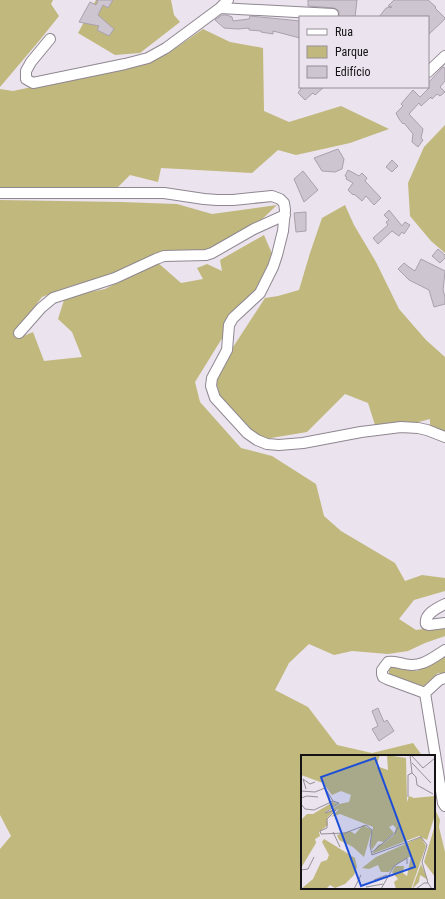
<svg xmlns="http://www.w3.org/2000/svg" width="445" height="899" font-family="'Roboto Condensed',sans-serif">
<rect width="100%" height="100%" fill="#ebe3ed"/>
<path fill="#c1b87d" d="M0 0H53L51 4 59 16 39 41 0 87Z
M96 0H171L174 15 180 22 140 53 115 55 78 33Z
M203 29 230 42 263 48 264 111 289 122 341 106 389 129 350 143 296 155 278 150 252 173 161 168 158 182 130 175 116 189 0 188V89L13 91 141 64 170 52Z
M445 125V253L431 241 410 216 408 183 424 147Z
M0 200 121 202 177 204 212 214 277 205 255 226 206 256 162 252 117 273 68 287 42 297 16 330 19 338 33 332 44 361 82 357 72 332 58 319 65 297 105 289 157 262 181 283 203 279 197 268 207 264 222 271 220 260 264 235 273 256 264 282 221 340 195 382 200 402 241 448 272 456 316 484 324 516 341 531 395 563 405 581 422 575 445 578V591L414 600 399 619 416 630 445 626V636L425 643 408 651 388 654 352 651 334 655 309 644 289 663 275 690 308 707 337 745 372 753 413 743 421 754 422 756H302V888H434V807L440 820 439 827 445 852V899H0V849L11 836 0 815Z
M345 205 354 225 376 262 399 309 426 340 445 357V440L430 434V419L415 423 376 428 368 403 345 394 307 432 265 439 247 427 220 396 216 381 222 364 265 298 278 296 299 290 310 253 322 218Z
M445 656V673H438L424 686 403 681 389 674V670L392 665 417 671 440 660Z"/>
<path fill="#cdc5cf" stroke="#a9a1ab" d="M96 0H113L108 8 103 5 98 15 114 29 109 36 97 30 99 26 79 22 90 2 96 5 98 1Z
M308 0H357L355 17H339V11L334 8 308 6Z
M394 0H428L436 7 435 8 445 18V19L428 35V17H379L386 8 392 7 388 6Z
M222 15H227L232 17 233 21 249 19 250 16 300 21V38L273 31V34L261 32V31L249 30V28L238 29 224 28 215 20Z
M443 67 445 68V81L440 87 445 92 440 96 437 94 432 99 431 97 421 106 419 103 409 114 423 129 421 138 423 140 418 147 412 142 413 134 404 123 403 124 399 119 396 113 403 106 401 104 413 90 420 97 428 89V83Z
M302 87H324L315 95 313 93 305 100 298 93Z
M338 149 344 159 342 169 335 172 322 171 314 158Z
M392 160 398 166 392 172 386 167Z
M348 170 359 176 362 173 367 178 365 181 381 198 374 205 366 196 362 201 354 194 353 195 348 190 353 183 346 179 347 177 345 176Z
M303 171 318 190 304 202 294 179Z
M389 210 402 226 405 222 410 225 404 234 402 232 399 236 392 231 378 244 373 238 388 225 386 222 389 220 384 215Z
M306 212V231L296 232 294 213Z
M438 249 445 255V258L440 263 432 256Z
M421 259 445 271 443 290 445 297V304L434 307 429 290 409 280 398 269 404 263 409 267 415 271Z
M378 708 384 722 387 720 394 731 379 741 372 729 378 726 372 711Z"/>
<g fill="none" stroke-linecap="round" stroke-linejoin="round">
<defs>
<path id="minor" d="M220 8 333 14
M50 39 31 62 26 71V79L33 83 125 64 148 58 166 48 220 8 228 0
M428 72 445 56
M0 193H164L204 199 217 200H233L272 196 280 199 284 203 285 210 283 231 277 255 273 267 260 293 233 318 229 325 227 350 212 378 211 386 215 398 247 433 257 440 267 444 279 445 303 443 361 432 401 427 418 428 427 430 445 437
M19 333 41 308 53 298 115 278 156 259 164 256 206 255 212 253 254 229 285 215
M445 604C437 608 424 614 426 624L429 625 445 623
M445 678 439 680 425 693 443 803 445 806
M425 693 387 679 383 677 382 674V670L388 662C394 661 398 663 404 664 421 668 431 659 445 650"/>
</defs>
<use href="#minor" stroke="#8f8791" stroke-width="12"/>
<use href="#minor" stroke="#fff" stroke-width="10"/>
</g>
<g transform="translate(301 755)">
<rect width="134" height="134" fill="#ebe3ed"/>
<path d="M0 0H79L75 11 87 15 86 0 105 3 106 47 108 41 113 43 134 41V60L126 85 118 81 71 99 77 90 83 88 93 80 95 73 92 70 88 72 93 78 83 87 77 86 71 95 69 89 72 72 39 59 30 62 38 54 26 58 38 49 48 47 50 40 40 36 31 40 22 28 0 20ZM32 47 37 48 23 58 33 56 26 63 27 70 18 77 19 81 14 84 15 88 0 113V65L6 59H12ZM62 70 71 75 63 102 52 92 38 85 36 80 49 76 54 79ZM134 70V122L123 107ZM120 82 125 91 110 134H95L93 127 97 124 91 117 94 111H103L102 118 106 121 110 101 94 110 88 117H80L77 110 68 114 61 113 75 102ZM23 84 54 103 56 112 53 120 44 129 34 133 29 130 25 134H0L12 124 20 107 26 105 28 100 21 87ZM120 109 127 125 119 120 118 127 111 134Z" fill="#c1b87d"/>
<path fill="none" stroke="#959097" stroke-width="1" d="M109 0 111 18 115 22 116 30 132 39M110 0 122 13 134 3M111 8 130 28M5 34 2 24 9 29 14 27M0 36 14 37 24 33 32 46 13 55 4 54 0 49M107 42V20L111 18M0 43 6 41 17 42M32 77 39 92M20 79 44 78 65 70 71 75 69 91 71 100 120 82 126 90 121 107 127 128M20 79 19 76 26 73V64L35 55 24 58 38 48 32 46M70 98 94 78 97 72M0 115 7 114 13 102M73 125 86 120M65 132 82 129M53 134 60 120M80 134 93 111 106 103V109M115 134 123 128H127L131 134"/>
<path fill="#1d4ed8" fill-opacity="0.15" stroke="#1d4ed8" stroke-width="2" d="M74 3 114 112 60 131 20 22Z"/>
<rect width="134" height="134" fill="none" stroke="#151316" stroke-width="2"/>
</g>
<rect x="299" y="16" width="130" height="72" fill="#ebe3ed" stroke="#959097"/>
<rect x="307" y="29" width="20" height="6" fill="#ffffff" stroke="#959097"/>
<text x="335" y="36" font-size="12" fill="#151316">Rua</text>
<rect x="307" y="46" width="20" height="12" fill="#c1b87d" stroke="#959097"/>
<text x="335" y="56" font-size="12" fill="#151316">Parque</text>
<rect x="307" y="66" width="20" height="12" fill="#cdc5cf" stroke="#959097"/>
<text x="335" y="76" font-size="12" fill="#151316">Edifício</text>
</svg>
